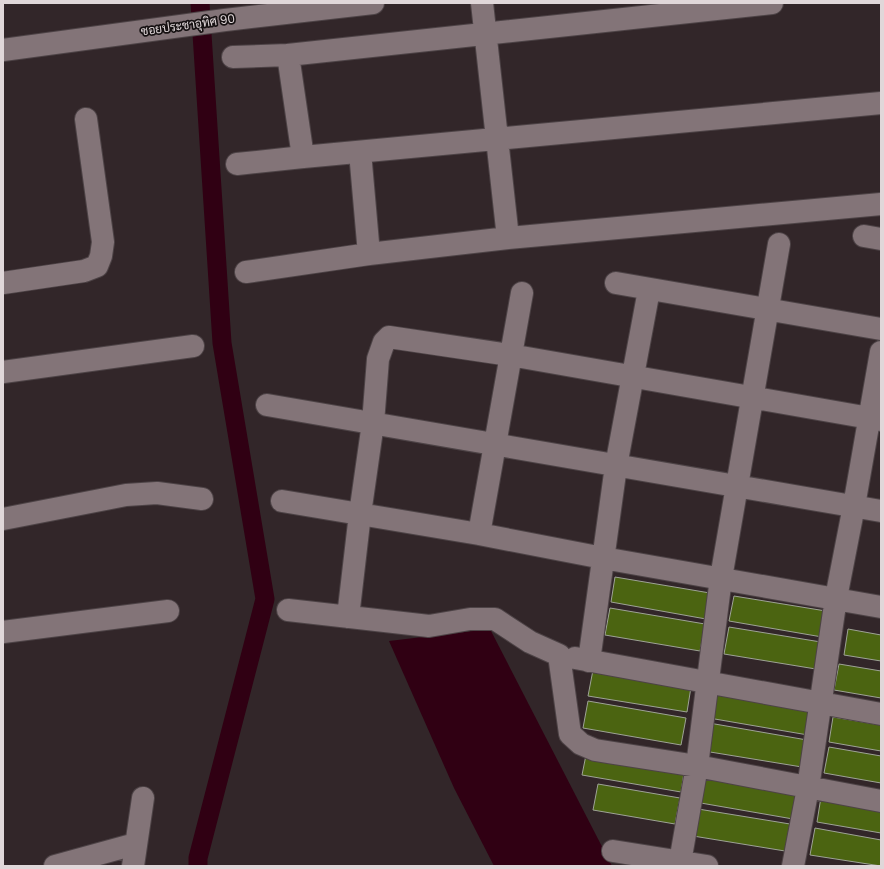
<svg xmlns="http://www.w3.org/2000/svg" width="884" height="869" font-family="Poppins,Sarabun,sans-serif">
<rect width="100%" height="100%" fill="#322629"/>
<path fill="#300013" d="M490 629 612 866H494L454 788 389 641Z"/>
<g fill="none" stroke-linecap="round" stroke-linejoin="round">
<path stroke="#300013" stroke-width="19" d="M198 866V858L265 599 222 343 200 3"/>
</g>
<path fill="#4b6411" stroke="#9ea396" d="M615 577 710 593 706 619 611 602Z
M734 596 832 612 828 638 729 621Z
M610 608 705 624 700 651 605 635Z
M729 627 827 643 822 670 724 654Z
M848 629 881 635V661L844 655Z
M839 664 881 671V698L834 690Z
M593 670 691 687 687 712 588 696Z
M714 693 812 709 808 735 709 718Z
M588 701 686 718 681 745 583 728Z
M833 717 881 725V751L829 742Z
M709 723 807 740 802 767 704 751Z
M829 747 881 756V783L824 773Z
M587 750 685 766 681 792 582 775Z
M699 776 797 793 793 819 695 802Z
M598 784 680 798 675 824 593 810Z
M821 797 881 807V833L817 822Z
M692 808 790 824 785 851 687 835Z
M815 828 881 840V866L810 855Z"/>
<g fill="none" stroke-linecap="round" stroke-linejoin="round">
<defs>
<path id="minor" d="M482 3 508 238
M3 50 225 20 373 3
M288 55 303 157
M233 57 288 55 772 3
M360 152 369 254
M237 164 303 157 881 103
M864 236 881 239
M246 272 369 254 508 238 881 204
M3 283 84 271 97 266 101 256 103 242 86 119
M616 283 881 329
M3 372 193 346
M267 405 881 511
M282 501 479 534 603 558 881 607
M3 519 126 495 157 493 202 499
M479 534 522 293
M288 610 429 626 470 619H495L530 642 559 655 570 734 581 744 595 750 697 766 881 801
M348 617 360 514 373 423 378 359 384 342 389 337 510 355 881 420
M3 632 168 611
M575 658 881 714
M589 661 616 466 649 290
M613 851 707 866
M680 862 697 766 721 578 779 244
M55 866 135 844
M133 866 143 798
M793 866 808 788 836 598 854 506 881 352"/>
</defs>
<use href="#minor" stroke="#4d4346" stroke-width="24"/>
<use href="#minor" stroke="#837478" stroke-width="22"/>
</g>
<g text-anchor="middle" stroke-width="3.5" stroke-linejoin="round" paint-order="stroke">
<g font-size="12" fill="#e0d7d9" stroke="#161112">
<text transform="translate(188 25) rotate(-8)" y="4">ซอยประชาอุทิศ 90</text>
</g>
</g>
<rect width="884" height="869" fill="none" stroke="#e0d7d9" stroke-width="8"/>
</svg>
